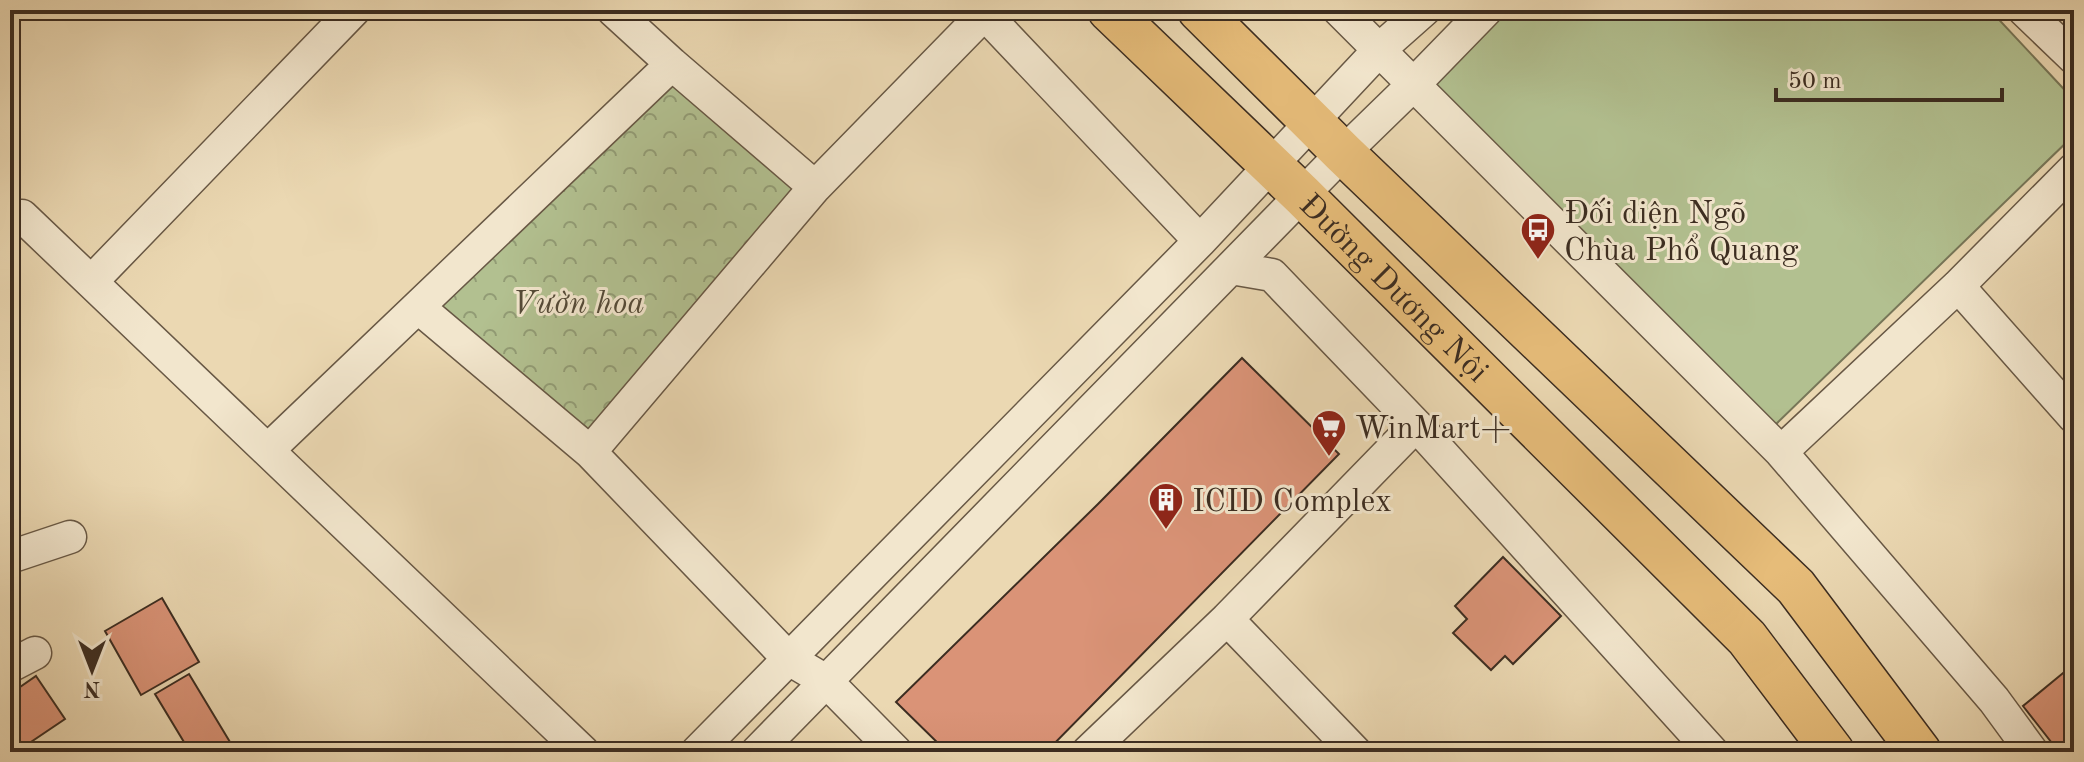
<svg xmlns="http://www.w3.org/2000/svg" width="2084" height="762" font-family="'Old Standard TT',serif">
<defs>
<pattern id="park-crowns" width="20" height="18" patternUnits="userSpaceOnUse" patternTransform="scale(2)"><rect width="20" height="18" fill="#b2c090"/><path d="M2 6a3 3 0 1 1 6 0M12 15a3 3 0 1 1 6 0" fill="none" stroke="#929c75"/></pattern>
</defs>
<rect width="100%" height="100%" fill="#ebd8b2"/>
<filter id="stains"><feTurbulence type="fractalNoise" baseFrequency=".0025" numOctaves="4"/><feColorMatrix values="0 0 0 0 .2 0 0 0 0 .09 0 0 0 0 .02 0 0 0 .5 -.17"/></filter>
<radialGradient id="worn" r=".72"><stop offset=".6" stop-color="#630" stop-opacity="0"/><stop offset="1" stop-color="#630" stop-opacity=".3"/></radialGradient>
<path fill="url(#park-crowns)" stroke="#777658" stroke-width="2" d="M672 71 808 188 590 446 424 307Z"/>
<path fill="#b2c090" stroke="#777658" stroke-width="2" d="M1499 10H1990L2074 100V135L1772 428 1426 86Z"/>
<path fill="#da9377" stroke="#3c2d21" stroke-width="2" d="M2065 10H2074V28L2061 14Z
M1242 358 1339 454 1046 752H947L896 702 1098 504Z
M1503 557 1561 616 1513 664 1505 656 1491 670 1453 633 1467 619 1455 606Z
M162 598 199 662 141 695 105 631Z
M2074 664V752H2059L2023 706Z
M189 674 236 752H190L155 694Z
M36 676 65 719 16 752H10V694Z"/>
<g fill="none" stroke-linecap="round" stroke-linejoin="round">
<defs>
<path id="minor" d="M613 10 672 64 815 187
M981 10 1200 241
M1339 10 1781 452 1994 700 2032 752
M2024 10 2074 58
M22 216 583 752
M1231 268 1272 275 1416 425 1712 752
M92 281 354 10
M1958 286 2074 417
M418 307 590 452
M268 450 672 64
M1781 452 1958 286 2074 169
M10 557 70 537
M1227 619 1355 752
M10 666 35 653
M697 752 1200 241 1380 49 1424 10
M757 752 1343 153 1414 84 1486 10
M896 752 826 681 789 659 590 452 815 187 985 13
M1088 752 1227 619 1416 425"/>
<g id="major">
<path id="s1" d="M1109 10 1302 195 1747 638 1833 752"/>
<path d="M1199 10 1343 153 1796 587 1920 752"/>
</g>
</defs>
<use href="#minor" stroke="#685845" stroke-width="35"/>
<use href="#major" stroke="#3c2d21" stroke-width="45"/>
<use href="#minor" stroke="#f2e6cd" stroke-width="32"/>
<use href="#major" stroke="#e6bc79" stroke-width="42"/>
</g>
<defs>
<symbol id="bus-pin" viewBox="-11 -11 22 30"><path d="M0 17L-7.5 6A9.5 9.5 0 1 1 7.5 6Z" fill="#8f2418" stroke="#f2e6cd"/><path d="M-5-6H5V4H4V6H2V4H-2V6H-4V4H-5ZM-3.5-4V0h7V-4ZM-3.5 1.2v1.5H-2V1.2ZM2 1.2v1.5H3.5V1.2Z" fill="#fff"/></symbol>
<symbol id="supermarket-pin" viewBox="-11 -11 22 30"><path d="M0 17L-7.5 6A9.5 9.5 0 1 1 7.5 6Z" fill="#8f2418" stroke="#f2e6cd"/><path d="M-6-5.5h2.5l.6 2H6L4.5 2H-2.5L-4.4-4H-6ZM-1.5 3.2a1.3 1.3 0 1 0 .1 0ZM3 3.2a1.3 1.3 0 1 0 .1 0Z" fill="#fff"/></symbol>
<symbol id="building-pin" viewBox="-11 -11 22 30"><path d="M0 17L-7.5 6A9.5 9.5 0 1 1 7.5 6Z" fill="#8f2418" stroke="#f2e6cd"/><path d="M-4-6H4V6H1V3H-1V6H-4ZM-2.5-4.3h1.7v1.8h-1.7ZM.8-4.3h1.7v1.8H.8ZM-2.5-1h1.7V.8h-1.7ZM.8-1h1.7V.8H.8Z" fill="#fff"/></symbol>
</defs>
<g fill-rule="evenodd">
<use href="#bus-pin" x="1518" y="210" width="40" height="54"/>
<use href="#supermarket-pin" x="1309" y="407" width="40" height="54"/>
<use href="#building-pin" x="1146" y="480" width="40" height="54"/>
</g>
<g text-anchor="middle" stroke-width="6" stroke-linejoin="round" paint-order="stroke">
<g font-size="32" fill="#3c2d21" stroke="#f2e6cd" text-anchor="start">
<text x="1564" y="223">Đối diện Ngõ<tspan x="1564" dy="37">Chùa Phổ Quang</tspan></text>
<text x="1355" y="438">WinMart+</text>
<text x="1192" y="511">ICID Complex</text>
</g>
<g font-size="32" fill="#3c2d21" stroke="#f2e6cd">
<text dy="11" stroke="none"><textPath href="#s1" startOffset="398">Đường Dương Nội</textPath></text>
</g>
<g font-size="32" font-style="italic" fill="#544a37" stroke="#f2e6cd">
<text x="578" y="313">Vườn hoa</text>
</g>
</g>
<rect width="2084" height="762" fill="none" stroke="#ebd8b2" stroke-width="40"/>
<rect x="12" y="12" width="2060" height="738" fill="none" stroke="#3c2d21" stroke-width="4"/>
<rect x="20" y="20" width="2044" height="722" fill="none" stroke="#3c2d21" stroke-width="2"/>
<g transform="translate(92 670) rotate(180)" stroke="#f2e6cd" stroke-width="6" paint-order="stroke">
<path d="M0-6L14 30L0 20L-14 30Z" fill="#3c2d21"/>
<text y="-12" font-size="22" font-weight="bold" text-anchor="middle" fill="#3c2d21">N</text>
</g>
<path d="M1776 88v12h226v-12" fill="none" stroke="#3c2d21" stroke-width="4"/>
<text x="1788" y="88" font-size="24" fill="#3c2d21" stroke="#f2e6cd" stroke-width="6" paint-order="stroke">50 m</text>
<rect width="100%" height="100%" filter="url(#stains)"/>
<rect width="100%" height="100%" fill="url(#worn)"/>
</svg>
